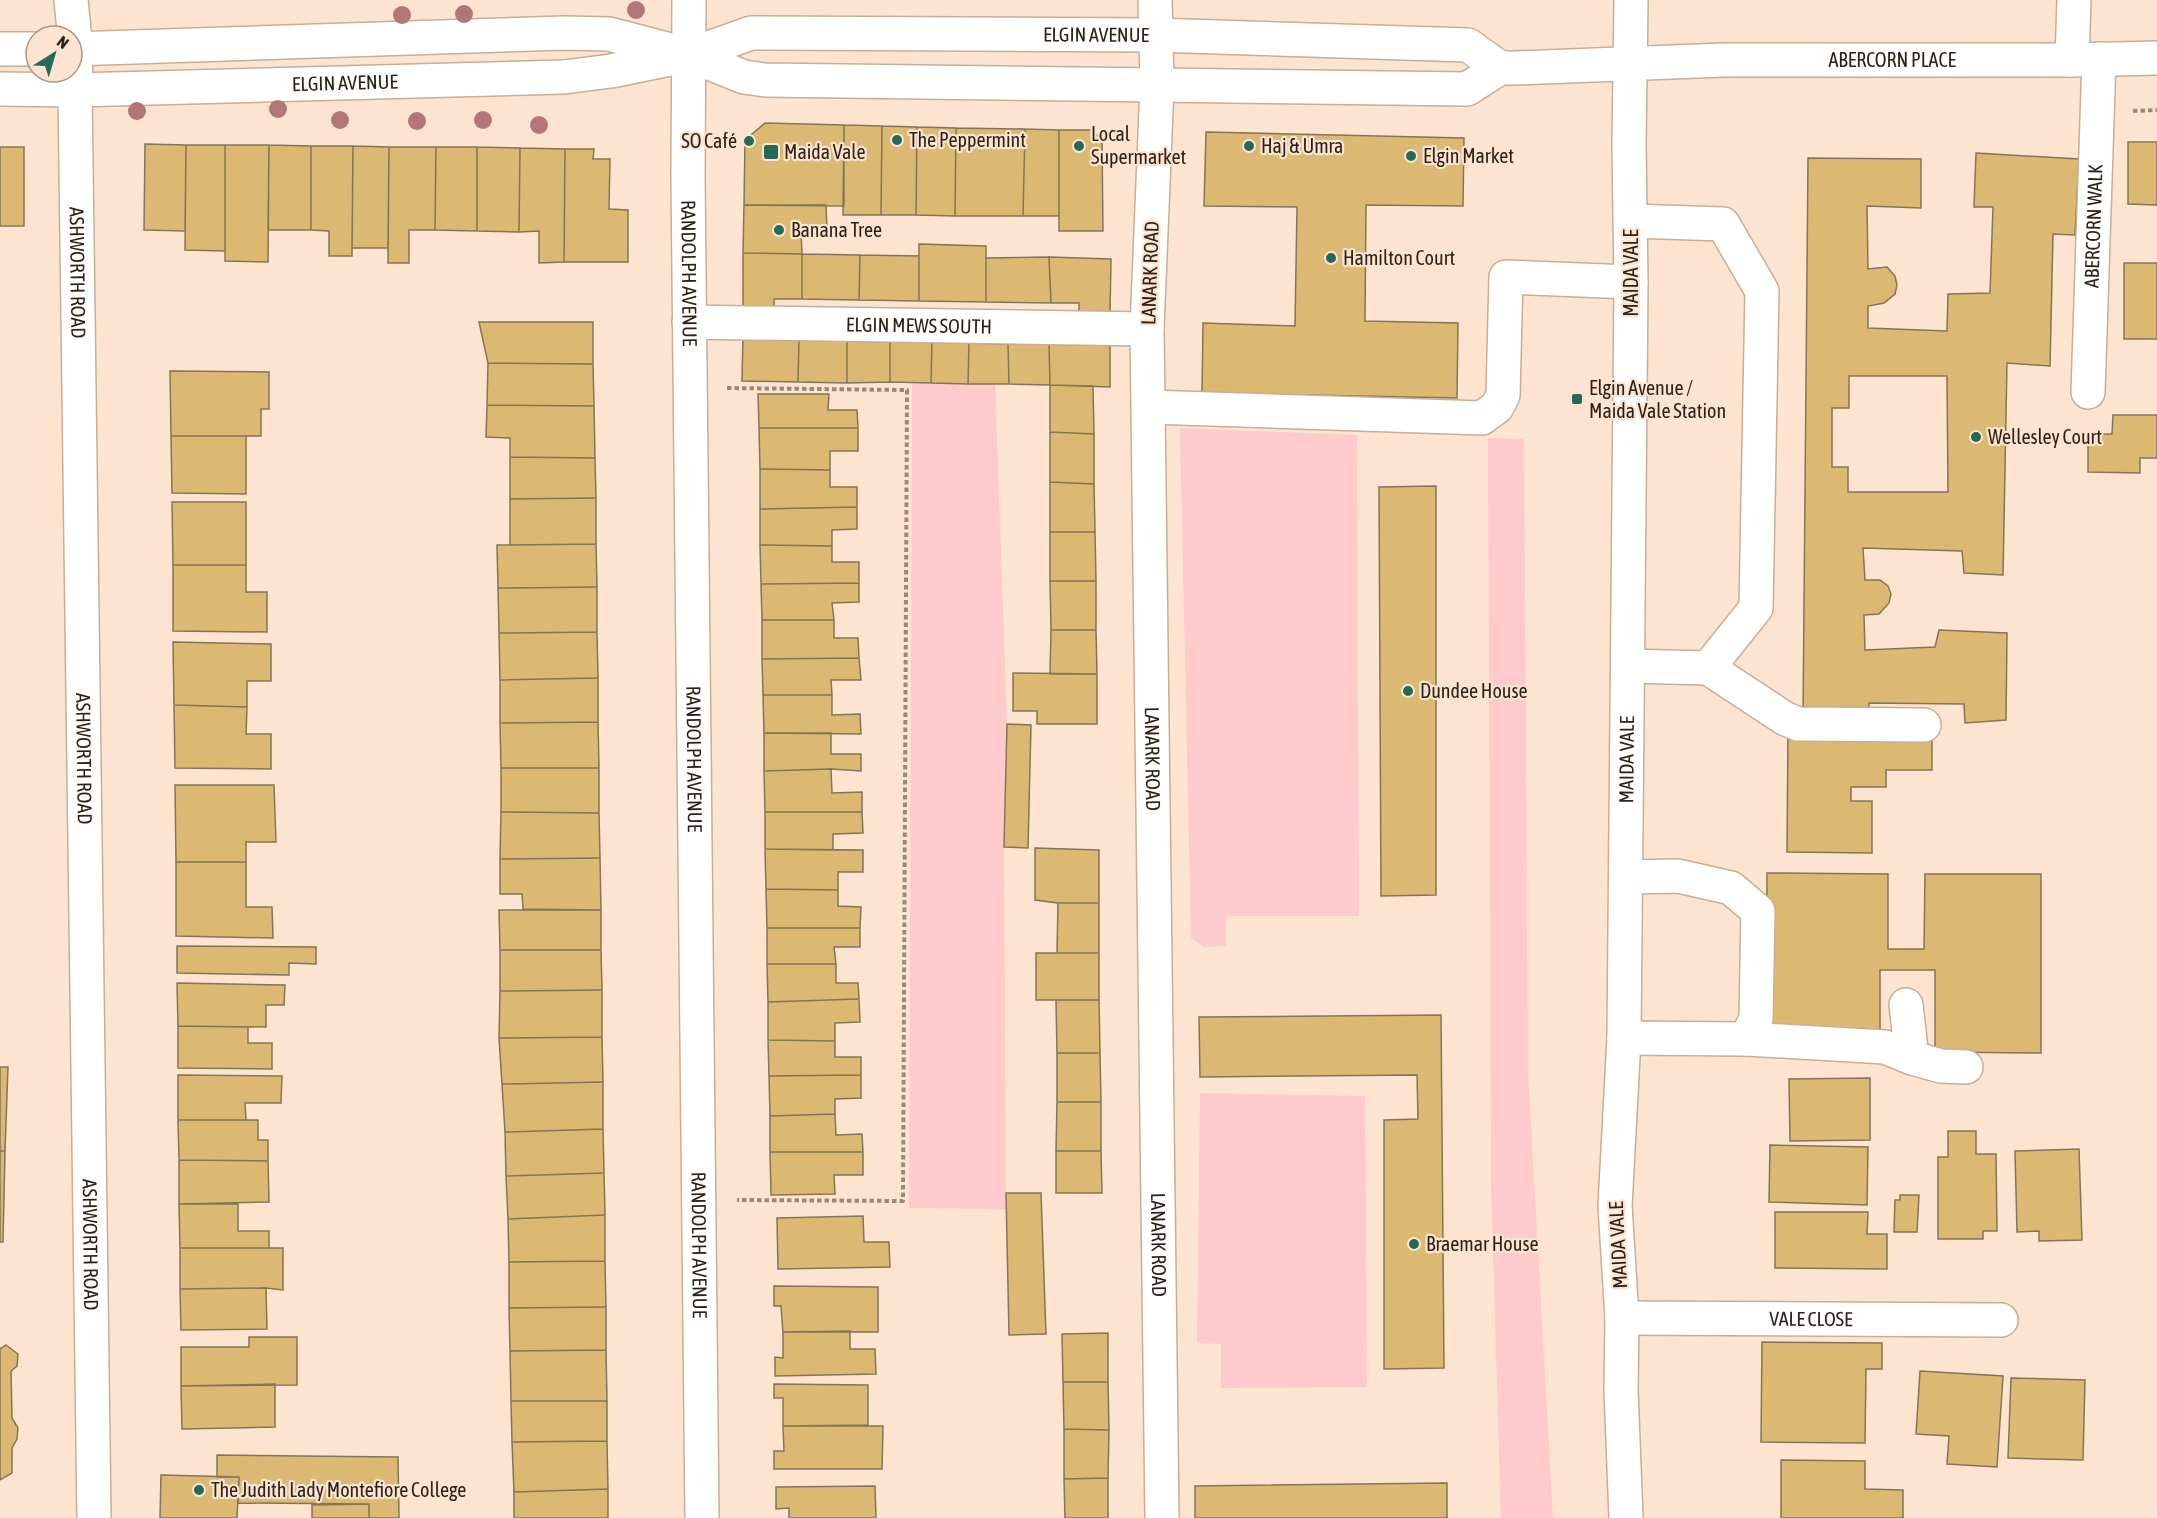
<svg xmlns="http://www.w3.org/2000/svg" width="2157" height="1518" font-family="'Asap Condensed',sans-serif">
<rect width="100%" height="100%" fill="#fce4d0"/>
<path fill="#fecacc" d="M912 383 995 384 1007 724 1004 847 1006 1209 909 1208Z
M1180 428 1357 435 1359 916H1226V946L1204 947 1191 938Z
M1488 438 1524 439 1528 1073 1553 1518H1501L1491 1185Z
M1200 1093 1365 1096 1367 1387 1221 1388V1344L1197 1343Z"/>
<path fill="#dcb973" stroke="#847557" stroke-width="1.5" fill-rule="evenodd" d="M765 123 844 125V206L744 205 745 140Z
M844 125 882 126 881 215H843Z
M882 126 917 127 916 215H881Z
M917 127 956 128 955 216 916 215Z
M956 128 1025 129 1023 216H955Z
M1025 129 1059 130V216H1023Z
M1059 130H1093L1102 141 1103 231H1059Z
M1206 132 1464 138 1463 206 1366 205 1365 321 1458 323 1457 398 1202 393 1203 323 1295 326 1297 207 1204 206Z
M2128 142H2157V205L2128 204Z
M145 144 186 145 185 231 144 230Z
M186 145H225V251L185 250Z
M225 145H269L268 262 225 261Z
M269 145 311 146V230H268Z
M311 146H353L352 256H329V231L311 230Z
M353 146 389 147 388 248H352Z
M0 147H24V226H0Z
M389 147H436L435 230H409V263H388Z
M436 147H477V231L435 230Z
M477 147 520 148 519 232 477 231Z
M520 148 565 149 564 262 539 263V231L519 232Z
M565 149H594L593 159H610L609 209 628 210V262H564Z
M1976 153 2079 159 2075 235 2053 234 2050 366 2007 363 2003 575 1964 573 1962 551 1863 548 1865 580H1880L1888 586 1891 594 1889 603 1879 614 1864 615 1865 650 1935 647 1939 630 2007 633 2006 720 1965 723 1964 704 1869 703V716L1803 718 1808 158 1921 159V208L1867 206 1868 269 1887 267 1895 276 1897 285 1895 294 1884 303 1868 306V328L1947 331 1948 294 1990 293 1993 207H1974ZM1849 376H1947L1948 492H1848V467H1832V408H1849Z
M744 205H826L827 229 801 230 802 254 743 253Z
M919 244 986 246V302L919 301Z
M743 253 802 254V299H774V310H743Z
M802 254 860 255 859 300 802 299Z
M860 255 919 256V301L859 300Z
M1049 257 1111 259 1110 313H1079V303H1051Z
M1049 257 1051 303 986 302V258Z
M2124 263H2157V339H2124Z
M479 322H593V364L488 363Z
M743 334H783V340H799L798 382 742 381Z
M1079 337H1110V387L1050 385 1049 344 1079 345Z
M799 340 847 341V383L798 382Z
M847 341 890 342V382L847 383Z
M890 342H932L931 383 890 382Z
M932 342 969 343 968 384 931 383Z
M969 343 1008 344 1009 384H968Z
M1008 344H1049L1050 385 1009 384Z
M488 363 593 364 594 406 487 405Z
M170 371 269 372V409H261V436H171Z
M1050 385 1093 386 1094 434 1050 432Z
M758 394H829L828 410H857L858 428H759Z
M487 405 594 406 595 458 510 457V438L486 437Z
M2113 415H2157V458H2140V473L2088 472V434H2112Z
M759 428H858V451H830V470L760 469Z
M1050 432 1094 434V484L1050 482Z
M171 436H246V494L172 493Z
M510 457 595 458 596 498 510 499Z
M760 469 830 470V487H857V507L760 509Z
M1050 482 1094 484 1095 532H1050Z
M1436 486V895L1381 896 1379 487Z
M596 498V544L510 545V499Z
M172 502H246V565H173Z
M857 507V529L832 530V546L760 545V509Z
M1050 532H1095L1096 581H1050Z
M596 544 597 587 498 588 497 545Z
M760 545 832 546V562H859V583L761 584Z
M173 565H246V592H267V632L173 631Z
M1050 581H1096V630H1051Z
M859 583V602L832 603 834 620H762L761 584Z
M597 587V632L499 633 498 588Z
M762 620H834V638H858L859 658 762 659Z
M1051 630H1096L1097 674H1050Z
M597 632 598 678 500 680 499 633Z
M173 642 271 644V681H247V707L174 705Z
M859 658 861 680H831L832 695H763L762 659Z
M1013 673 1097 674V724H1037V711H1013Z
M598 678V722L500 723V680Z
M763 695H832V715L860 714 861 734 764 733Z
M174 705 247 707 246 734H271V769L175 768Z
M598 722 599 768H501L500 723Z
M1007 724 1031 725 1028 848 1004 847Z
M1788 731 1866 739H1932V770H1886V787H1851V801H1872V853L1787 852Z
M764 733H831V754H861V771L831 769 764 771Z
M501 768H599V813L501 812Z
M831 769 832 793 862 792V812H765L764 771Z
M175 785H274L276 842H246V862H176Z
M501 812 599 813 600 858 500 859Z
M765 812H862L863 833 833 834V850L765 849Z
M1035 848 1099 850V903H1058L1035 900Z
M765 849 863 850V872H838V890L766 889Z
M600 858 601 910 523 909 522 894H500V859Z
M176 862H246V907H272L273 938 176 936Z
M1767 873 1888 874V949H1924L1925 874H2041V1053L1935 1052V970H1880V1033L1766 1032Z
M766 889 838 890V906L861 907 860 928H767Z
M1058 903H1099V953H1057Z
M499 910H601V950H500Z
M767 928H860V947H834L836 964H767Z
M177 946 316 947V964L289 963V975L177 973Z
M500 950H601L602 990 500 991Z
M1036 953H1099V1000H1036Z
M767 964H836V983H858L859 999 768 1002Z
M177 983 285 985 284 1005H266V1027L178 1026Z
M602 990V1037L499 1038 500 991Z
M859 999 860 1022 835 1023V1041L768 1040V1002Z
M1056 1000H1099L1100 1053H1057Z
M1441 1015 1444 1368 1384 1369V1120L1418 1119 1417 1075 1200 1077 1199 1017Z
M178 1026 248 1027V1043H272V1069L178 1068Z
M602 1037 603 1082 502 1084 499 1038Z
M768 1040 835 1041V1057H861V1075L769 1076Z
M1057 1053H1100L1101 1102H1057Z
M0 1067H8L5 1151H0Z
M178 1075 282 1076 281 1103H245L246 1120H178Z
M861 1075V1098L835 1099V1114L770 1116 769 1076Z
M1870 1078V1140L1790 1141 1789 1079Z
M603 1082V1129L505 1132 502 1084Z
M1057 1102H1101V1151H1056Z
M835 1114 836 1135 862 1134 863 1152H770V1116Z
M178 1120H258V1140H268V1161L179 1160Z
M603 1129 604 1173 506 1176 505 1132Z
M1948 1131H1976V1154H1996L1997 1231H1983V1239H1938V1157H1948Z
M1770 1145 1868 1147 1867 1205 1769 1202Z
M2079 1149 2082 1240 2039 1241V1231L2017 1232 2015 1151Z
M0 1151H5L3 1242H0Z
M1056 1151H1101L1102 1193H1056Z
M770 1152H863V1175H834L835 1194 771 1195Z
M179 1160 268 1161 269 1202 179 1204Z
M604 1173 605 1215 508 1219 506 1176Z
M1006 1193H1041L1046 1334 1009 1335Z
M1900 1195H1919L1917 1232H1894L1895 1200H1900Z
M179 1204H238V1231H269V1248H180Z
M1775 1212H1868L1867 1234H1887V1269L1775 1268Z
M605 1215V1261L509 1262 508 1219Z
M863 1216 864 1242H889L890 1267 778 1269 777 1218Z
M180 1248H283V1290L266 1288 180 1289Z
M605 1261 606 1307 509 1308V1262Z
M774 1286 878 1287V1332H783L781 1306H774Z
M266 1288 267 1329 181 1330 180 1289Z
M606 1307V1350L510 1351 509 1308Z
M850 1331V1349H875L876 1374 775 1376V1357L783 1358V1332Z
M1108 1333V1382H1063L1062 1334Z
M249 1337H297V1385L181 1386V1347H249Z
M1762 1342 1882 1343V1369H1866L1865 1443 1761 1442Z
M6 1345 18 1354 17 1366 11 1371 12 1418 18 1428 17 1439 12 1448V1473L0 1480V1349Z
M606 1350 607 1401H511L510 1351Z
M1920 1371 2003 1376 1997 1467 1947 1464 1949 1436 1916 1434Z
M2011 1378 2085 1380 2083 1460 2008 1458Z
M1063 1382H1108L1109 1430 1064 1429Z
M275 1384V1427L182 1429 181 1386Z
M774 1384 868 1385V1425L783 1426V1398H774Z
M511 1401H607V1441L512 1442Z
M783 1426H883L882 1469H774V1451H784Z
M1064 1429 1109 1430 1108 1478 1064 1479Z
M607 1441 608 1489 514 1492 512 1442Z
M217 1455 398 1457 399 1518H369V1504L238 1503 239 1477H217Z
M1781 1460 1865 1461V1489L1903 1490V1518H1781Z
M161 1475 239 1477 237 1518H160Z
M1108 1478V1518H1065L1064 1479Z
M1447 1483V1518H1195V1486Z
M875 1486 876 1518H789V1508L776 1509V1487Z
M608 1489V1518H514V1492Z
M369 1504V1518H312V1505Z"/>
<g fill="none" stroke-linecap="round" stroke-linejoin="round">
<defs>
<g id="minor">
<path id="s1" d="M71 0 76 50 75 90 94 1518"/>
<path id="s2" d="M689 0 688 176 702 1518"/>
<path id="s3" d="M1155 0 1157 85 1147 329 1162 1518"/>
<path d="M0 49H36"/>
<path id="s4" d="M72 49 564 33 609 34 689 55 744 77 765 80 1467 89 1500 68H1515L1723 60H2072L2157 58"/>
<path d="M2072 60 2074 0"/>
<path id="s5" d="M0 89 75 90 564 77 611 71 689 55 751 33 1155 35 1468 45 1500 68"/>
<path id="s6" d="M689 322 1147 329"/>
<path id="s7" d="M2088 392 2099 59"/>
<path d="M1149 407 1482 418 1497 407 1503 395 1506 277 1631 282"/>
<path d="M1628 666 1708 668 1756 608 1762 291 1723 224 1631 221"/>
<path d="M1708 668 1784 718 1798 724 1924 725"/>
<path d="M1906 1005 1912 1058"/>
<path d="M1624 1038 1746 1039 1756 1019 1758 911 1731 888 1678 876 1626 877"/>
<path d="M1746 1039 1885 1047 1912 1058 1941 1066 1966 1067"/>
<path id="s8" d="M1622 1318 2001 1320"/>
</g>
<g id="major">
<path id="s9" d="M1626 1518 1621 1390 1622 1318 1615 1206 1624 1038 1631 282 1629 144 1631 0"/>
</g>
</defs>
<use href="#minor" stroke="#caad95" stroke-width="36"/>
<use href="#major" stroke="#caad95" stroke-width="36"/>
<path stroke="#9a8879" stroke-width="4" stroke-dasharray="4.5 3" stroke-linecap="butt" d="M2133 111 2157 110
M727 388 907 390 903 1201 737 1200"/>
<use href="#minor" stroke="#fff" stroke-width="33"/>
<use href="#major" stroke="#fff" stroke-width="33"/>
</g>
<g fill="#b37575">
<circle cx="636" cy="10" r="9"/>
<circle cx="464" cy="14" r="9"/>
<circle cx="402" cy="15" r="9"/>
<circle cx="278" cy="109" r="9"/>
<circle cx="137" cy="111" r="9"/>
<circle cx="340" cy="120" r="9"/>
<circle cx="483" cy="120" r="9"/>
<circle cx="417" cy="121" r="9"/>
<circle cx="539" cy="125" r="9"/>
</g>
<g fill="#276958" stroke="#fce4d0" stroke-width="2">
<circle cx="897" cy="140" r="6"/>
<circle cx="749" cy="141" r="6"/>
<circle cx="1079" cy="146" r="6"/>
<circle cx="1249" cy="146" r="6"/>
<rect x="763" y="144" width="16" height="16" rx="3"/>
<circle cx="1411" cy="156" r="6"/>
<circle cx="779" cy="230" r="6"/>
<circle cx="1331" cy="258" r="6"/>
<rect x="1571" y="393" width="12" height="12" rx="3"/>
<circle cx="1976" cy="437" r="6"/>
<circle cx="1408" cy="691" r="6"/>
<circle cx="1414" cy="1244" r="6"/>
<circle cx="199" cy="1490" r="6"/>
</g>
<g text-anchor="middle" stroke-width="4.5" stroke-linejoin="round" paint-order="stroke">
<g font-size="20" fill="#2d2218" stroke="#fce4d0">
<text dy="7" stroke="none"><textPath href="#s5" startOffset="1102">ELGIN AVENUE</textPath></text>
<text dy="7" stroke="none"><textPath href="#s4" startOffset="1834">ABERCORN PLACE</textPath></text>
<text dy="7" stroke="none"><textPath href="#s5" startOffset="345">ELGIN AVENUE</textPath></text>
<text dy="7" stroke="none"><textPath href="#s7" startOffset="166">ABERCORN WALK</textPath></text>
<text dy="7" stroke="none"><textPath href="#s1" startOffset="273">ASHWORTH ROAD</textPath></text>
<text dy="7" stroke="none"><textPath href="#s2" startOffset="273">RANDOLPH AVENUE</textPath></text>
<text transform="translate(1150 273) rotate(-88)" y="7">LANARK ROAD</text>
<text transform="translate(1631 273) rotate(-90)" y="7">MAIDA VALE</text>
<text dy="7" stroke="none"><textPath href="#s6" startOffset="230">ELGIN MEWS SOUTH</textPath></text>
<text dy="7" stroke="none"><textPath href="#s1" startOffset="759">ASHWORTH ROAD</textPath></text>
<text dy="7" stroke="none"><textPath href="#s2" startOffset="759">RANDOLPH AVENUE</textPath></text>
<text dy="7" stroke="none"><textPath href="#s3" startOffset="759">LANARK ROAD</textPath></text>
<text dy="7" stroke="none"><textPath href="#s9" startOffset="759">MAIDA VALE</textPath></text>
<text dy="7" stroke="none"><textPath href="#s1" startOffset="1245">ASHWORTH ROAD</textPath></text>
<text dy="7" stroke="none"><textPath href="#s2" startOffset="1245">RANDOLPH AVENUE</textPath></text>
<text dy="7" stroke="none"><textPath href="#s3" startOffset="1245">LANARK ROAD</textPath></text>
<text transform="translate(1618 1245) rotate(-93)" y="7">MAIDA VALE</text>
<text dy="7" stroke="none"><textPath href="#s8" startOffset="189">VALE CLOSE</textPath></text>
</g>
<g font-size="20" fill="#2d2218" stroke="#fce4d0" text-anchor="start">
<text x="1091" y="141">Local<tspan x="1091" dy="23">Supermarket</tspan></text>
<text x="909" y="147">The Peppermint</text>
<text x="737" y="148" text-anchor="end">SO Café</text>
<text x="1261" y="153">Haj &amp; Umra</text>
<text x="784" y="159">Maida Vale</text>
<text x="1423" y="163">Elgin Market</text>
<text x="791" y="237">Banana Tree</text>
<text x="1343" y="265">Hamilton Court</text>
<text x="1589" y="395">Elgin Avenue /<tspan x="1589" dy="23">Maida Vale Station</tspan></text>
<text x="1988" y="444">Wellesley Court</text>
<text x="1420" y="698">Dundee House</text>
<text x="1426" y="1251">Braemar House</text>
<text x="211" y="1497">The Judith Lady Montefiore College</text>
</g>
</g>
<g transform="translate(54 54) rotate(37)"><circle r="28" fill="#fce4d0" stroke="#a99686" stroke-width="1.5"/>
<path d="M0-4.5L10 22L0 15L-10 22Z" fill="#276958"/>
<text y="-9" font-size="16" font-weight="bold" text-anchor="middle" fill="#2d2218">N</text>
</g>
</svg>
